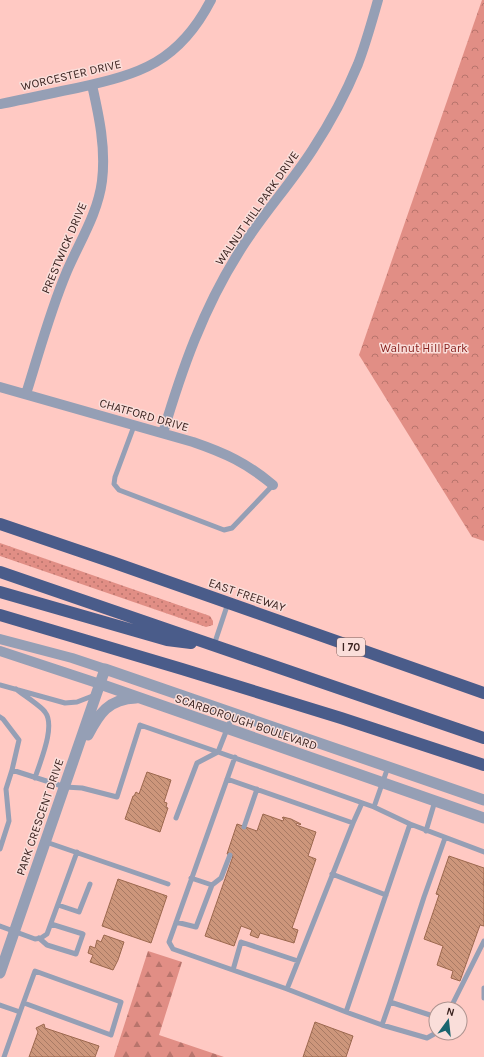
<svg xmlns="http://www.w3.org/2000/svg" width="484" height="1057" font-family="Karla,sans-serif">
<defs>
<pattern id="grass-dots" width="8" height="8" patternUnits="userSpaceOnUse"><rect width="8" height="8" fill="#e18e85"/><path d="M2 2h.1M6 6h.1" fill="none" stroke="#b8746c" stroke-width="1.8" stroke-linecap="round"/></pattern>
<pattern id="forest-firs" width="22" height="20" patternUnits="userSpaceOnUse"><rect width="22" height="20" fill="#e18e85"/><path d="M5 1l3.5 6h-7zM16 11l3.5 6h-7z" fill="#b8746c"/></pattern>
<pattern id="park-crowns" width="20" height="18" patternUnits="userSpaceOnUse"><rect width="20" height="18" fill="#e18e85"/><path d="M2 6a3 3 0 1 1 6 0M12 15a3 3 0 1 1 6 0" fill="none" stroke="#b8746c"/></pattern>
<pattern id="building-back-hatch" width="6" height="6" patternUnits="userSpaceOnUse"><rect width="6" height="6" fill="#cd967b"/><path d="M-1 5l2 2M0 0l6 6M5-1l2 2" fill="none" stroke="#a87a64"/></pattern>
</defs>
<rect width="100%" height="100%" fill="#ffc9c3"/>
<path fill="url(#grass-dots)" d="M0 543 210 616 213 621V625L206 627 0 556Z"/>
<path fill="url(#forest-firs)" d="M148 951 182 962 159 1035 224 1057H114Z"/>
<path fill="url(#park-crowns)" d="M482 0H484V541L472 537 359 355Z"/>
<path fill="url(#building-back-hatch)" stroke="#9c684e" d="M147 772 171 780 164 802 167 803 166 807 168 808 160 832 125 819 133 796H134L136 792 139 794Z
M263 814 283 821 284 818H282L283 817 291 819 301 824 300 825 297 823 296 825 316 832 308 856 316 859 292 928 298 930 294 943 260 933 258 938 250 935 252 930 241 926 234 946 205 936 233 856 227 854 237 824 257 831Z
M449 856 484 868V880L483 884H484V926L480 925 460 981 451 978 453 971 437 965 443 946 424 939 439 895 436 894Z
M118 879 167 896 151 943 102 926Z
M104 935 124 942 118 960 113 970 90 962 93 955 88 953 90 946 95 948 97 940 101 942Z
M315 1022 353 1036 346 1057H303Z
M44 1024 45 1028 99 1046 95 1057H29L38 1032 36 1028Z"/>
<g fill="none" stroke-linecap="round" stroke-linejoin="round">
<path stroke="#959fb5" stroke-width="5" d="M134 426 115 477 114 484 119 490 224 530 232 528 273 485
M214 645 228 603
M0 685 65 703 77 702 95 695
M16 689C22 694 41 706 45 712 56 726 40 762 35 778
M233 714 218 752 374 807 410 824 346 1012 382 1025 427 1038 436 1033
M0 717 3 719 19 740 12 770
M235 757 169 942 173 949 287 989 346 1012
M227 779 353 823
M374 807 388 767
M176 818 197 763 218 752
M410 824 484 852
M244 827 257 789
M426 831 435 801
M46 842 168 884
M0 849 9 821 6 789 12 770 65 787 82 788 117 797 140 725 218 752
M332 874 386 895
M212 885 221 878 230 855
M58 905 79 912 90 884
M176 922 196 927 212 885 191 878
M0 926 35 939 41 938 47 934 77 852
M39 938 47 945 76 954 83 934 51 924
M233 970 241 942 298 961
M484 988V998
M287 989 353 823 362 803
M0 1005 20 1012 4 1057
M450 1009 484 941
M20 1012 35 971 121 1002 111 1035 24 1003
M436 1017 390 1002 424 897 445 838
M382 1025 390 1002"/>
<path stroke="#959fb5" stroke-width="10" d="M0 104C26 99 52 93 77 88 141 74 179 62 211 0
M0 387 193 442C225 453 247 463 273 485
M26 394C39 353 50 311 67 271 80 241 98 213 102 181 106 148 99 116 92 85
M163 433C182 369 203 309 239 252 261 216 290 185 313 149 330 123 346 93 358 64 366 43 372 21 378 0
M0 639 72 658 105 669
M0 651 100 684"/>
<path stroke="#959fb5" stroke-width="11" d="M100 684 484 818
M88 735C99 714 108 699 136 698
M0 973 105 669 484 800"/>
<path stroke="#4a5c8a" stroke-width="12" d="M0 524 112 562 484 693
M0 572 484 738
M0 592 167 640 191 643
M0 615 182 669 341 718 484 765"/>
</g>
<g text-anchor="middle" stroke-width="3" stroke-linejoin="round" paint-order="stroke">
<rect fill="#fadeda" stroke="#755c58" stroke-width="1" x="337" y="638" width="28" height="18" rx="3"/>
<g font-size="11" font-weight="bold" fill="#3c2421">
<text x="351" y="651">I 70</text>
</g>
<g font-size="12" fill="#3c2421" stroke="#fadeda">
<text transform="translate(71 75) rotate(-13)" y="4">WORCESTER DRIVE</text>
<text transform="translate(257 208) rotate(-55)" y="4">WALNUT HILL PARK DRIVE</text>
<text transform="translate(64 248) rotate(-67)" y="4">PRESTWICK DRIVE</text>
<text transform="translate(144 415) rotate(16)" y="4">CHATFORD DRIVE</text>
<text transform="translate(247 595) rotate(19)" y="4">EAST FREEWAY</text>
<text transform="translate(246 722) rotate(19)" y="4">SCARBOROUGH BOULEVARD</text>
<text transform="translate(40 817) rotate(-71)" y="4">PARK CRESCENT DRIVE</text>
</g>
<g font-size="12" fill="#88221f" stroke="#fadeda">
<text x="424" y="352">Walnut Hill Park</text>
</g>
</g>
<g transform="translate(448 1021) rotate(15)"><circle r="19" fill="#fadeda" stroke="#ae9490"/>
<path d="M0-3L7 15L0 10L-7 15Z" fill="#19656f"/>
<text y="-6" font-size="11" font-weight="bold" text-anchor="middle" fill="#3c2421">N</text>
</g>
</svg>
